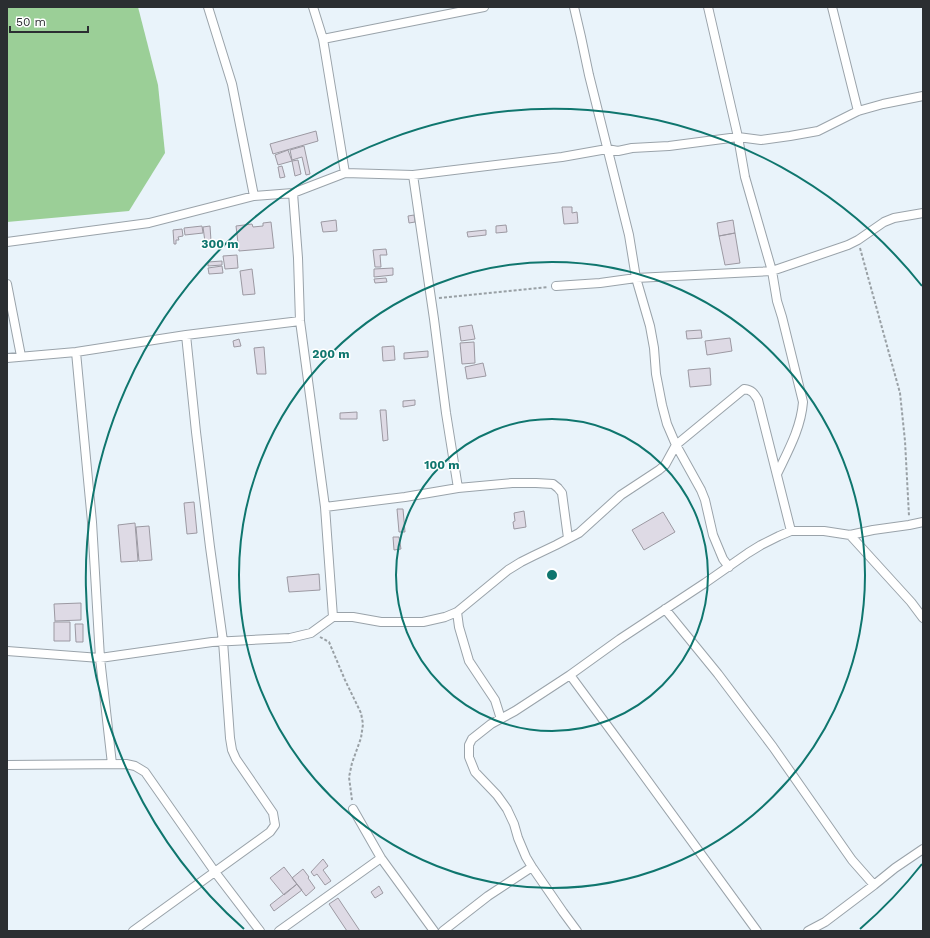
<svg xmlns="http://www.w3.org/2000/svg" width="930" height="938" font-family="'Work Sans',sans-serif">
<rect width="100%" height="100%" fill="#e9f3fa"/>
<path fill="#9bcf97" d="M7 7H138L158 85 165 153 129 211 7 222Z"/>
<path fill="#dedae5" stroke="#9c99a2" d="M316 131 318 141 273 154 270 144Z
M304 146 310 174 306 175 302 157 292 160 290 150Z
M288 150 292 161 278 165 275 155Z
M298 160 301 174 295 176 292 161Z
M282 166 285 177 280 178 278 167Z
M562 207H572V213L577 212 578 223 564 224Z
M414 215 415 222 409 223 408 216Z
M336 220 337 231 323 232 321 222Z
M733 220 735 233 719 236 717 223Z
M271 222 274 248 239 251 236 226 252 224 253 227 263 226V223Z
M506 225 507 232 496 233V226Z
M202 226 203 233 185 235 184 228Z
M210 226 211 241 205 242 203 227Z
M182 229 183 236 178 237 179 240H176V244H174L173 230Z
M486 230V235L468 237 467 232Z
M735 233 740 263 725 265 719 236Z
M386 249 387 255H380L381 267H375L373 250Z
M237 255 238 268 225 269 223 256Z
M222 261V265L208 266V262Z
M222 266 223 273 209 274 208 268Z
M393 268V275L374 277V269Z
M252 269 255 294 243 295 240 271Z
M386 278 387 282 375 283 374 279Z
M472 325 475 339 461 341 459 327Z
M701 330 702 338 687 339 686 331Z
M730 338 732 351 707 355 705 341Z
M239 339 241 346 234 347 233 341Z
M474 342 475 363 462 364 460 343Z
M394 346 395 360 383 361 382 347Z
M264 347 266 374H257L254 348Z
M428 351V357L404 359V353Z
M483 363 486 376 467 379 465 367Z
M710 368 711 385 690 387 688 370Z
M415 400V405L403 407V401Z
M380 410H386L388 440 383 441Z
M357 412V419H340V413Z
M194 502 197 533 187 534 184 503Z
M397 509H403L405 532H399Z
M524 511 526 527 514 529 513 522 515 521 514 513Z
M663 512 675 532 644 550 632 530Z
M135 523 138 561 121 562 118 525Z
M149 526 152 560 139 561 136 527Z
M393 537H399L401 549 394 550Z
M319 574 320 590 289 592 287 577Z
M81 603V620L55 621 54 604Z
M54 622H70V641H54Z
M75 624H83V642H76Z
M323 859 328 866 323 870 331 881 325 885 317 874 314 876 311 872Z
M284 867 297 884 284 895 270 878Z
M303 869 309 877 308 878 315 888 306 896 292 878Z
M297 884 302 890 274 911 270 905Z
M379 886 383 893 375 898 371 892Z
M338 898 360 931H347L329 904Z"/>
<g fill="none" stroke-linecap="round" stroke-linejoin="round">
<defs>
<path id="minor" d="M208 7 232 84 254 196
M313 7 323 39 345 173
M574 7 581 37 589 75 629 235 636 278 650 326 654 348 656 374 662 405 667 424 676 445 701 490 705 500 713 535 723 559 729 567
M708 7 738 137 745 177 772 271 777 301 782 317 803 402C801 428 788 451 777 474
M832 7 858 111
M323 39 484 7
M413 175 434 319 446 413 458 488
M293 193 298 258 300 321 325 507 333 617
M7 242 149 223 254 196 293 193 345 173 413 175 562 157 607 149 618 151 632 148 669 146 738 137 761 140 790 136 818 131 858 111 883 104 923 96
M7 284 21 356
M556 286 600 283 636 278 772 271 848 245 858 240 884 222 894 218 923 213
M76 352 92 522 100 658 112 764
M7 358 76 352 186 335 300 321
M325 507 405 497 458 488 512 483H536L553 484 558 488 562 493 568 538
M850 535 911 602 923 618
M665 609 718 674 773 747 852 860 874 885
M457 612 459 627 469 661 495 700 501 719
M7 651 100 658 212 642 290 638 311 633 333 617H353L381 622H423L445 617 457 612 508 570 521 562 533 556 556 545 579 533 621 495 659 470 665 465 676 445 744 389C752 390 754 393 758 400L791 531
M570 675 626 751 757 931
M7 765 126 764 135 766 145 772 215 872 260 931
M353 809 381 858 434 931
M133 931 270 832 275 825 273 813 236 759 232 750 230 738 223 641 210 547 196 432 186 335
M279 931 381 858
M443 931 488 896 532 867
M577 931 563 912 532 867 526 857 518 838 514 824 507 809 497 795 475 772 469 757V745L472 739 491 724 515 711 570 675 620 639 705 583 748 553 761 545 779 536 791 531H824L850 535 873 530 909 525 923 522
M808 931 825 922 874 885 895 868 923 849"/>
</defs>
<use href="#minor" stroke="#9aa3aa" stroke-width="10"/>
<path stroke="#99a0a5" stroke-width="2" stroke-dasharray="3 2" stroke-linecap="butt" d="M860 248 900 393 905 441 909 516
M439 298 548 287
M320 637 329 642 345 680 361 713 363 724 361 738 352 763 349 777 352 800"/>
<use href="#minor" stroke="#fff" stroke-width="8"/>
</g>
<g fill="none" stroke="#0f766e" stroke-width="2">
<circle cx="552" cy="575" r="156"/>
<circle cx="552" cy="575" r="313"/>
<path d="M922 864A469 469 0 0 1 860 929M244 929A469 469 0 1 1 922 286"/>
</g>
<circle cx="552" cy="575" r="6" fill="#0f766e" stroke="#fff" stroke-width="2"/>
<g font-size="12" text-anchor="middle" font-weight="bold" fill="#0f766e" stroke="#fff" stroke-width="3" stroke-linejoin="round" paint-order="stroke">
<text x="220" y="248">300 m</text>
<text x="331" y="358">200 m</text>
<text x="442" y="469">100 m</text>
</g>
<rect width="930" height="938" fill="none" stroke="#2b2e31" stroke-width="16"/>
<path d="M10 26v6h78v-6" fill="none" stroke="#2b2e31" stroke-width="2"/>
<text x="16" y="26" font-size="12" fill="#2b2e31" stroke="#ffffff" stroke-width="3" paint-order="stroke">50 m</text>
</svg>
